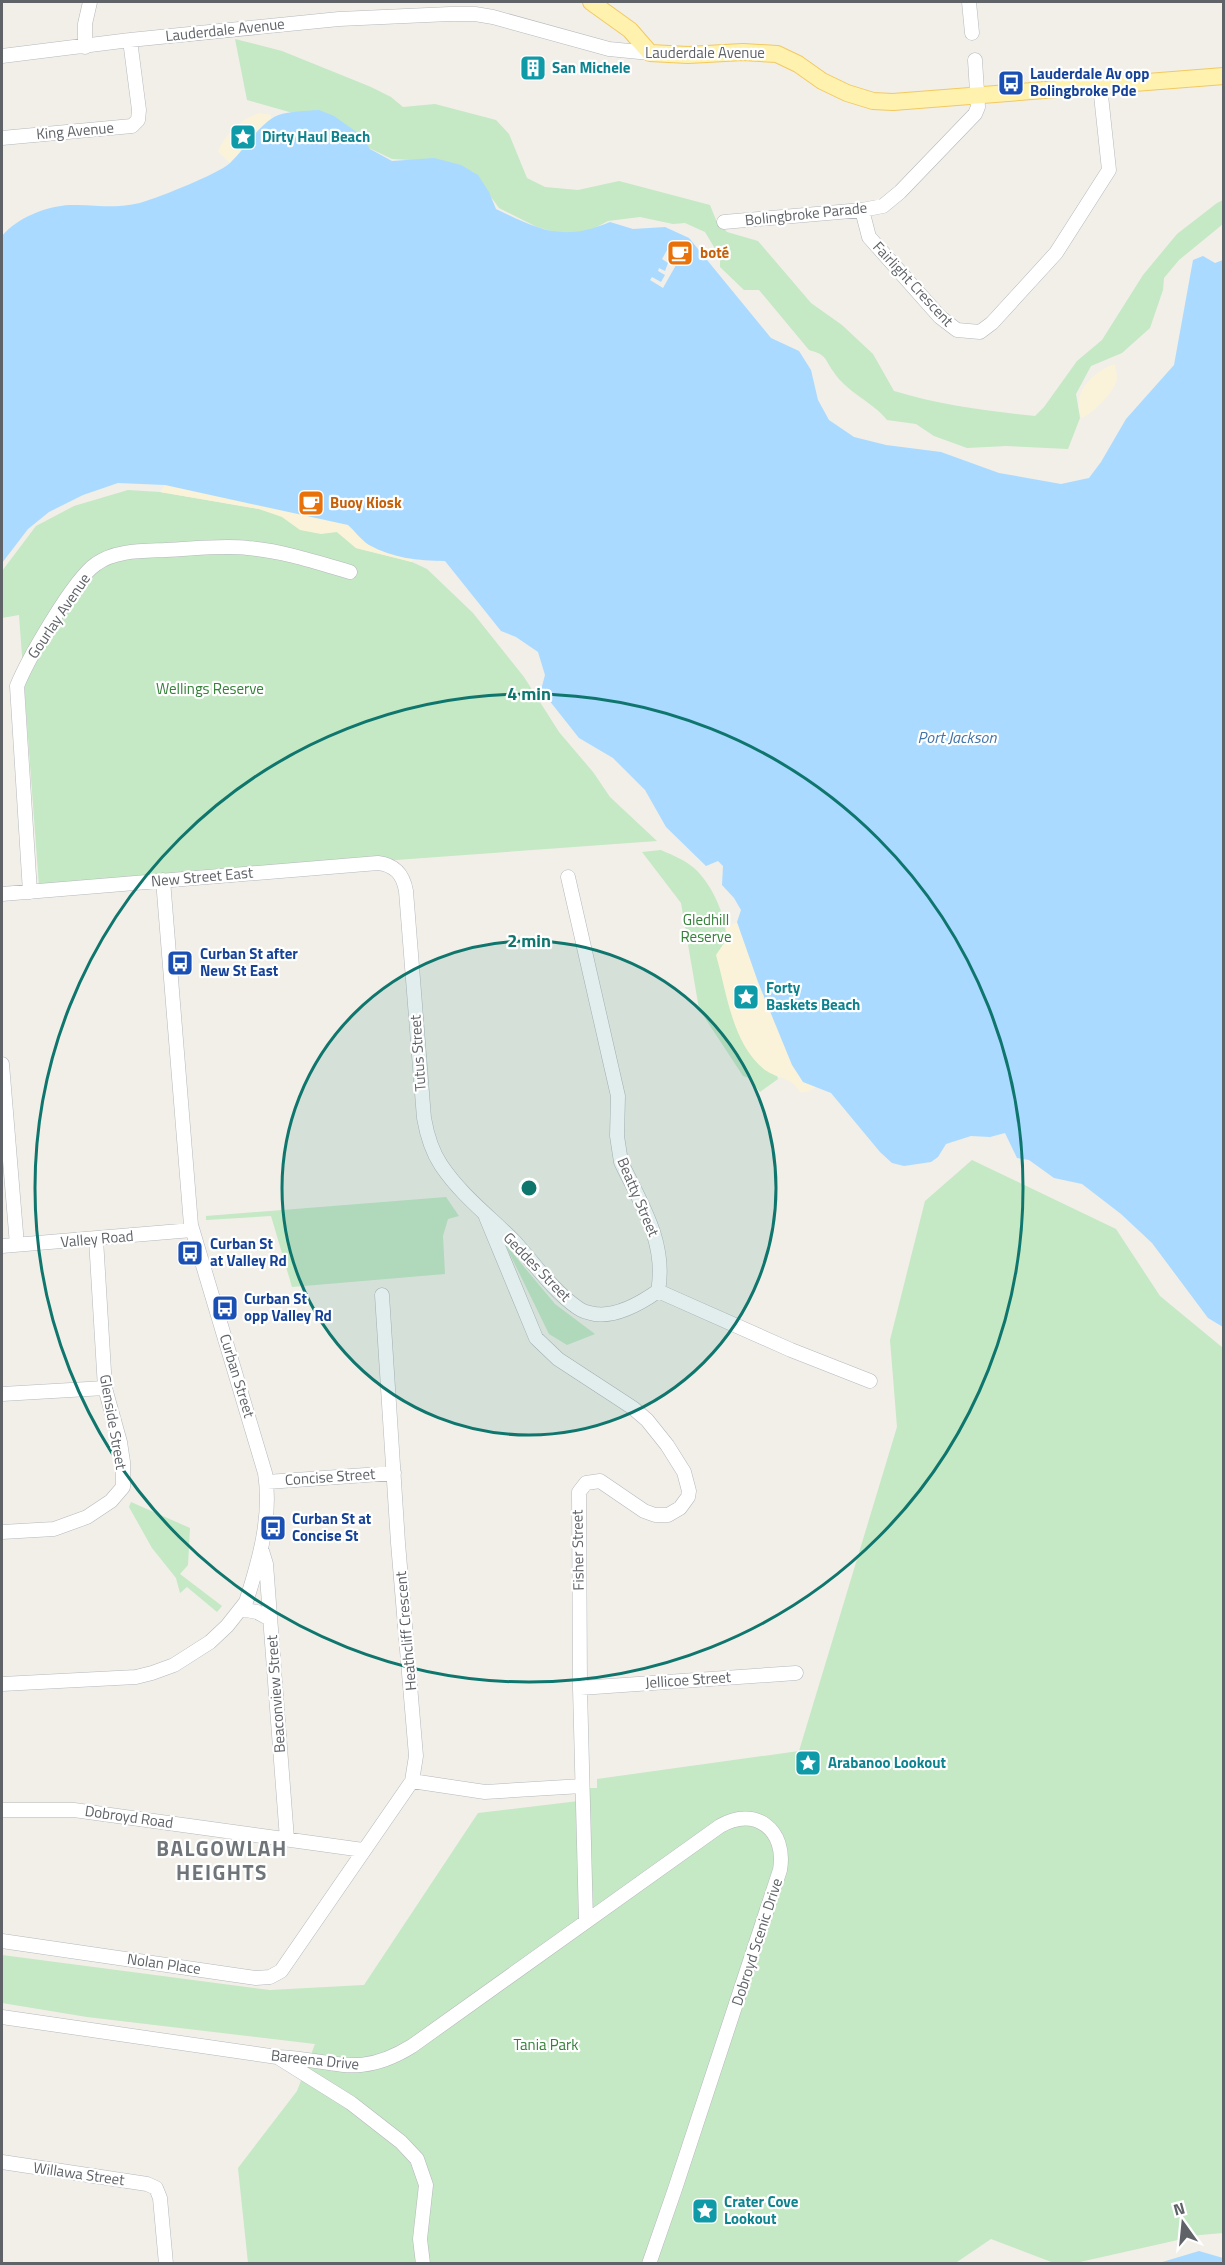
<svg xmlns="http://www.w3.org/2000/svg" width="1225" height="2265" font-family="'Titillium Web',sans-serif">
<rect width="100%" height="100%" fill="#f1efe8"/>
<path fill="#c5e8c5" d="M235 39 282 51 371 87 391 97 403 107 435 104 496 120 509 134 527 178 545 187 578 190 619 181 710 205 716 220 727 232 758 241 811 303 842 325 873 354 894 391C940 405 987 411 1035 416L1044 407 1077 361 1102 340 1143 275 1177 234 1217 203 1223 200V224L1179 260 1164 278 1163 290 1150 328 1122 353 1091 366 1076 394 1080 418 1068 449 1006 446 967 448 934 436 916 424 887 420C872 401 847 393 833 371 824 358 827 355 809 350L759 290H744L720 267V257L705 232 685 223 673 224 640 217 608 221 587 232 569 236 537 227 499 208 473 172 446 162 392 159 300 115 247 100Z
M128 490 160 492 259 509 337 532 356 548 412 562 427 569 473 613 524 677 559 732 593 772 610 797 657 841 39 886 19 615 2 618V571L36 526 74 506Z
M661 850C672 855 685 860 694 868 712 884 727 917 726 940L766 1070 777 1076 778 1079 760 1092 749 1078 743 1076 699 1009 681 903 642 852Z
M972 1160 1116 1229 1160 1296 1223 1348V2233L1200 2235 1071 2264 1054 2263 991 2239 954 2264 248 2263 238 2168 297 2091 315 2044 87 2017 2 2003V1955L270 1990 364 1985 478 1813 587 1800V1788H597V1779L799 1751 897 1427 890 1340 925 1201Z
M446 1197 459 1216 448 1219 443 1236 445 1274 292 1287 271 1216 206 1220V1216Z
M505 1244 555 1304 595 1334 567 1345 549 1334Z
M131 1502 190 1528 188 1565 180 1574 222 1606 217 1612 187 1587 180 1593 176 1578 152 1548 129 1507Z"/>
<path fill="#fbf3d9" d="M259 113 271 115 270 123 231 164 218 151C228 132 238 121 259 113Z
M1115 364C1115 368 1117 374 1117 378 1116 391 1091 415 1081 418 1080 413 1078 407 1079 403 1079 384 1100 369 1115 364Z
M165 485 293 499 413 555 412 562 356 548 337 532 321 534 300 530 282 517 259 509 160 492Z
M737 922 758 982 803 1082 816 1087 806 1092H800C792 1077 778 1079 765 1070 732 1044 727 993 716 955L726 940V928Z"/>
<path fill="#aadaff" d="M319 110 334 116 362 136 370 149 392 161 434 158 461 165 478 175 489 192 496 209C539 230 563 242 610 222L633 229 665 227 689 238 771 338 799 351 811 370 818 400 829 420 854 437 886 445 941 452 999 473 1061 484 1089 478 1101 462 1126 419 1174 365 1193 260 1203 256 1215 263 1223 260V1327L1208 1318 1152 1243 1121 1214 1082 1184 1054 1178 1029 1160 1017 1158 1005 1133 990 1137 971 1136 946 1144 938 1157 931 1162 904 1166 892 1163 880 1152 831 1093 803 1082 792 1065 758 982 737 922 741 910 734 898 722 885 723 866 718 861 706 866 666 827 645 790 613 758 579 738 541 690 545 675 538 652 516 637 501 631 445 561C418 561 393 558 369 545 361 540 355 531 348 525L165 485 118 483 83 495 49 512 28 529 2 563V236C17 218 46 206 70 205 97 204 115 210 143 202 160 197 218 174 230 163 245 149 256 128 274 117 285 111 306 111 319 110Z
M1199 2251 1223 2258V2263H1159Z"/>
<path fill="#f1efe8" d="M667 250 680 258 663 288 650 280 652 277 661 282 665 275 658 271 659 268 665 271 668 263 662 259Z"/>
<g fill="none" stroke-linecap="round" stroke-linejoin="round">
<defs>
<path id="minor" d="M969 2 972 33
M85 47V24L90 2
M2 56 130 40 339 19 450 14H475L493 17 609 49 650 53
M2 138 132 126 138 120 139 110 130 40
M862 210 869 237 940 317 957 330 980 332 992 323 1056 253 1109 170 1100 86
M724 222 862 210 883 206 900 192 975 114 978 107 975 60
M568 877 615 1083 618 1096 617 1136 621 1162C641 1204 667 1243 658 1291L791 1350 870 1381
M30 892 17 686C28 659 73 580 96 564 115 550 143 551 166 550 193 549 221 545 248 548 283 551 316 562 350 572
M2 894 378 863C395 865 403 874 406 891L424 1118C427 1135 431 1150 441 1165 461 1195 489 1216 514 1241 534 1263 553 1291 578 1308 582 1311 589 1313 595 1314 617 1317 641 1303 658 1291
M2 1064 17 1245
M486 1217 536 1338 558 1359 633 1408 647 1420 667 1445 684 1472 689 1491 688 1497 680 1508 668 1515H655L644 1511 600 1481 586 1483 579 1492 580 1688 586 1921
M2 1246 192 1230
M2 1394 105 1388
M267 1482 394 1473
M2 1532 54 1529 87 1517 111 1501 123 1487V1462L120 1442 105 1388 96 1239
M262 1551 266 1564 287 1839
M241 1609 257 1612 270 1619
M2 1684 136 1677 152 1673 174 1665 210 1642 227 1626 246 1602C259 1561 272 1517 265 1473L191 1225 163 880
M580 1688 796 1673
M412 1781 485 1792 582 1786
M2 1810H74L363 1850
M2 1941 256 1978 270 1977 281 1971 412 1781 416 1756 398 1543 382 1295
M2 2017 277 2057C334 2059 357 2080 412 2046L720 1826C755 1805 787 1830 780 1870L675 2189 649 2264
M279 2058 351 2103 401 2142 417 2159 426 2185 420 2239 423 2264
M2 2162 147 2184 156 2188 160 2198 166 2264"/>
<path id="major" d="M591 2 630 30 650 53 688 55 743 52 777 54 798 64 822 81 847 93 873 101 893 102 1224 76"/>
</defs>
<use href="#minor" stroke="#b5b8bc" stroke-width="15"/>
<use href="#major" stroke="#f2c960" stroke-width="18"/>
<use href="#minor" stroke="#fff" stroke-width="14"/>
<use href="#major" stroke="#fff2af" stroke-width="16"/>
</g>
<circle cx="529" cy="1188" r="247" fill="#0f766e" fill-opacity=".12"/>
<g fill="none" stroke="#0f766e" stroke-width="3">
<circle cx="529" cy="1188" r="247"/>
<circle cx="529" cy="1188" r="494"/>
</g>
<defs>
<symbol id="building-square" viewBox="-11 -11 22 22"><rect x="-9" y="-9" width="18" height="18" rx="4" fill="#0f9aa8" stroke="#fff"/><path d="M-4-6H4V6H1V3H-1V6H-4ZM-2.5-4.3h1.7v1.8h-1.7ZM.8-4.3h1.7v1.8H.8ZM-2.5-1h1.7V.8h-1.7ZM.8-1h1.7V.8H.8Z" fill="#fff"/></symbol>
<symbol id="bus-square" viewBox="-11 -11 22 22"><rect x="-9" y="-9" width="18" height="18" rx="4" fill="#1a4fb4" stroke="#fff"/><path d="M-5-6H5V4H4V6H2V4H-2V6H-4V4H-5ZM-3.5-4V0h7V-4ZM-3.5 1.2v1.5H-2V1.2ZM2 1.2v1.5H3.5V1.2Z" fill="#fff"/></symbol>
<symbol id="sight-square" viewBox="-11 -11 22 22"><rect x="-9" y="-9" width="18" height="18" rx="4" fill="#0f9aa8" stroke="#fff"/><path d="M0-6L1.8-2.2L6-1.7L2.9 1.2L3.7 5.4L0 3.3L-3.7 5.4L-2.9 1.2L-6-1.7L-1.8-2.2Z" fill="#fff"/></symbol>
<symbol id="cafe-square" viewBox="-11 -11 22 22"><rect x="-9" y="-9" width="18" height="18" rx="4" fill="#e8710a" stroke="#fff"/><path d="M-5.5-4.5H6V0H3Q3 3.5 0 3.5H-2.5Q-5.5 3.5-5.5 0ZM3-3.2v2h1.7v-2ZM-6 4.5H4V6H-6Z" fill="#fff"/></symbol>
</defs>
<g fill-rule="evenodd">
<use href="#building-square" x="518" y="53" width="30" height="30"/>
<use href="#bus-square" x="996" y="68" width="30" height="30"/>
<use href="#sight-square" x="228" y="122" width="30" height="30"/>
<use href="#cafe-square" x="665" y="238" width="30" height="30"/>
<use href="#cafe-square" x="296" y="488" width="30" height="30"/>
<use href="#bus-square" x="165" y="948" width="30" height="30"/>
<use href="#sight-square" x="731" y="982" width="30" height="30"/>
<use href="#bus-square" x="175" y="1238" width="30" height="30"/>
<use href="#bus-square" x="210" y="1293" width="30" height="30"/>
<use href="#bus-square" x="258" y="1513" width="30" height="30"/>
<use href="#sight-square" x="793" y="1748" width="30" height="30"/>
<use href="#sight-square" x="690" y="2196" width="30" height="30"/>
</g>
<g text-anchor="middle" stroke-width="4.5" stroke-linejoin="round" paint-order="stroke">
<g font-size="15" fill="#5f6368" stroke="#fff">
<text transform="translate(225 30) rotate(-6)" y="5">Lauderdale Avenue</text>
<text x="705" y="58">Lauderdale Avenue</text>
<text transform="translate(75 131) rotate(-5)" y="5">King Avenue</text>
<text transform="translate(806 214) rotate(-6)" y="5">Bolingbroke Parade</text>
<text transform="translate(913 284) rotate(47)" y="5">Fairlight Crescent</text>
<text transform="translate(59 616) rotate(-56)" y="5">Gourlay Avenue</text>
<text transform="translate(202 877) rotate(-5)" y="5">New Street East</text>
<text transform="translate(418 1053) rotate(-94)" y="5">Tutus Street</text>
<text transform="translate(638 1197) rotate(67)" y="5">Beatty Street</text>
<text transform="translate(97 1239) rotate(-5)" y="5">Valley Road</text>
<text transform="translate(537 1267) rotate(46)" y="5">Geddes Street</text>
<text transform="translate(237 1376) rotate(73)" y="5">Curban Street</text>
<text transform="translate(113 1422) rotate(80)" y="5">Glenside Street</text>
<text transform="translate(330 1477) rotate(-4)" y="5">Concise Street</text>
<text transform="translate(578 1550) rotate(-91)" y="5">Fisher Street</text>
<text transform="translate(406 1631) rotate(-95)" y="5">Heathcliff Crescent</text>
<text transform="translate(688 1680) rotate(-4)" y="5">Jellicoe Street</text>
<text transform="translate(276 1694) rotate(-94)" y="5">Beaconview Street</text>
<text transform="translate(129 1817) rotate(8)" y="5">Dobroyd Road</text>
<text transform="translate(757 1942) rotate(-72)" y="5">Dobroyd Scenic Drive</text>
<text transform="translate(164 1964) rotate(8)" y="5">Nolan Place</text>
<text transform="translate(315 2060) rotate(6)" y="5">Bareena Drive</text>
<text transform="translate(79 2174) rotate(8)" y="5">Willawa Street</text>
</g>
<g font-size="15" font-weight="bold" fill="#0d838f" stroke="#fff" text-anchor="start">
<text x="552" y="73">San Michele</text>
<text x="262" y="142">Dirty Haul Beach</text>
<text x="766" y="993">Forty<tspan x="766" dy="17">Baskets Beach</tspan></text>
<text x="828" y="1768">Arabanoo Lookout</text>
<text x="724" y="2207">Crater Cove<tspan x="724" dy="17">Lookout</tspan></text>
</g>
<g font-size="15" font-weight="bold" fill="#164399" stroke="#fff" text-anchor="start">
<text x="1030" y="79">Lauderdale Av opp<tspan x="1030" dy="17">Bolingbroke Pde</tspan></text>
<text x="200" y="959">Curban St after<tspan x="200" dy="17">New St East</tspan></text>
<text x="210" y="1249">Curban St<tspan x="210" dy="17">at Valley Rd</tspan></text>
<text x="244" y="1304">Curban St<tspan x="244" dy="17">opp Valley Rd</tspan></text>
<text x="292" y="1524">Curban St at<tspan x="292" dy="17">Concise St</tspan></text>
</g>
<g font-size="15" font-weight="bold" fill="#c56008" stroke="#fff" text-anchor="start">
<text x="700" y="258">boté</text>
<text x="330" y="508">Buoy Kiosk</text>
</g>
<g font-size="15" fill="#348238" stroke="#fff">
<text x="210" y="694">Wellings Reserve</text>
<text x="706" y="925">Gledhill<tspan x="706" dy="17">Reserve</tspan></text>
<text x="546" y="2050">Tania Park</text>
</g>
<g font-size="16" font-style="italic" fill="#4174aa" stroke="#fff">
<text x="957" y="743">Port Jackson</text>
</g>
<g font-size="21" font-weight="bold" letter-spacing="1.5" fill="#70757a" stroke="#fff">
<text x="222" y="1856">BALGOWLAH<tspan x="222" dy="24">HEIGHTS</tspan></text>
</g>
</g>
<circle cx="529" cy="1188" r="9" fill="#0f766e" stroke="#fff" stroke-width="3"/>
<g font-size="18" text-anchor="middle" font-weight="bold" fill="#0f766e" stroke="#fff" stroke-width="4.5" stroke-linejoin="round" paint-order="stroke">
<text x="529" y="700">4 min</text>
<text x="529" y="947">2 min</text>
</g>
<rect width="1225" height="2265" fill="none" stroke="#5f6368" stroke-width="6"/>
<g transform="translate(1183 2223) rotate(345)" stroke="#ffffff" stroke-width="4.5" paint-order="stroke">
<path d="M0-4.5L10 22L0 15L-10 22Z" fill="#5f6368"/>
<text y="-9" font-size="16" font-weight="bold" text-anchor="middle" fill="#5f6368">N</text>
</g>
</svg>
